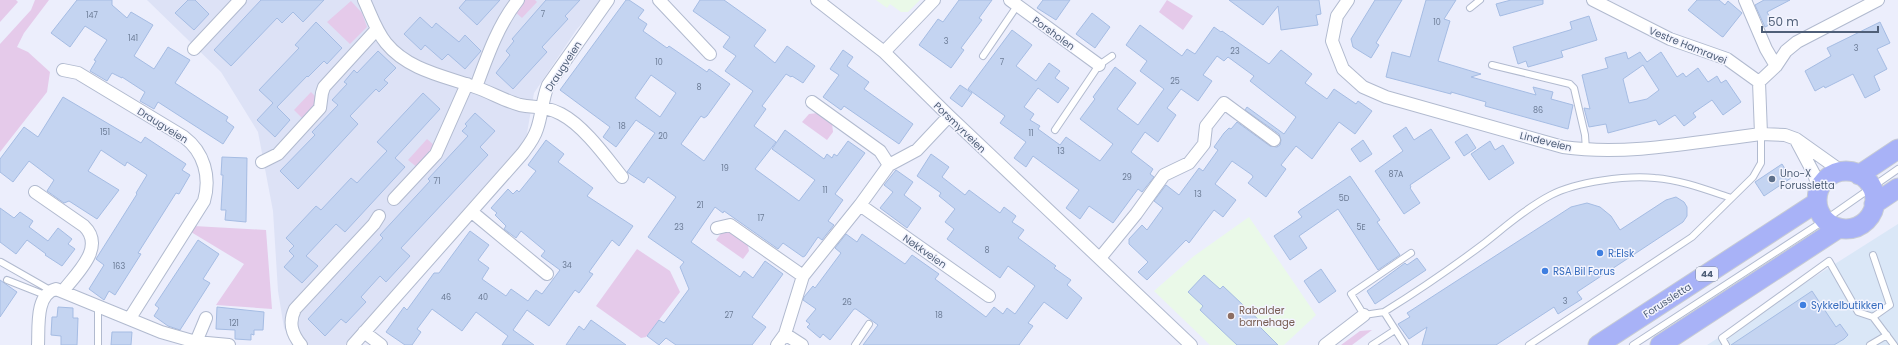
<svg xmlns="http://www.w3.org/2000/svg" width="1898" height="345" font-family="Poppins,sans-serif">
<rect width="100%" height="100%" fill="#eceefc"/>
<path fill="#dde2f6" d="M147 0H604L577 29 534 93 526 139 345 345H295L284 328 278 291 273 211 258 132 221 72Z"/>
<path fill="#dae7f7" d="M1898 224V345H1707Z"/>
<path fill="#eaf9e8" d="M876 0H920L908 12H901L890 4 887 8Z
M1249 217 1316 315 1284 345H1210L1154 291 1194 256Z"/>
<path fill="#e5caea" d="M0 0H16L18 2 0 22Z
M35 0H49L24 33 17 47 28 52 50 72 47 92 0 152V44L31 10Z
M524 0H535L537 2 522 18 514 11Z
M1167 0 1193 16 1183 30 1159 12Z
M351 1 362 13 367 27 350 44 327 22Z
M311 92 317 98V103L302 118 294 110Z
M818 113 832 123 833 132 827 140 802 122 809 114Z
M427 139 435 146 418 168 408 160Z
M194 226 266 230 272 309 216 305 244 264 191 232Z
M732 230 747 242 749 251 743 259 716 240 722 232Z
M637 249 670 271 680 292 646 337 641 338 596 306Z
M1372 330 1352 345H1341L1360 331Z"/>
<path fill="#c4d4f1" stroke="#a5bce3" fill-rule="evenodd" d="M77 0H112V5L127 18 131 12 153 25 134 56 154 69 168 47 190 60 175 83 228 117 226 121 234 127 223 144 158 102 154 109 140 101 145 92 122 77V78L112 73 107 81 90 71 96 61 94 60 107 40 85 26 70 47 51 33Z
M188 0H195L209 14 194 30 175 13Z
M261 0H324L303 22 293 12 282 23 277 18 231 66 214 50Z
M466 0H500L477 25 459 8Z
M546 0H580L565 16 568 19 542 47 547 52 513 89 496 73 510 55 506 51 514 41 512 39Z
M626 0H629L644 10 638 18 647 24 643 31 667 48 669 46 707 72 709 69 730 84 707 116 704 118 701 116 681 144 704 161 753 91 725 71 736 56 723 47 730 37 693 11 700 0H724L766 30 754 46 775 63 787 46 815 66 803 83 792 76 791 77 786 74 762 106 766 109 754 126 776 142 755 169 799 201 815 180 772 149 785 130 824 159 827 154 832 158 834 154 837 156 848 141 865 153 835 194 843 200 828 221 834 225 822 240 818 237 805 256 803 257 783 243 778 249 724 211 723 213 715 207 691 242 740 277 744 271 753 278 765 261 783 274 752 317 766 327 752 345H676L666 338 659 345 647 336 659 320 664 323 689 289 680 267 684 262 648 237 676 197 648 177 644 183 627 172 655 133 636 120 616 147 603 137 610 127 560 90ZM651 75 676 93 660 117 635 98Z
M959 0H992L979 18 982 20 961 48 964 50 951 68 919 45 938 19 943 22Z
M1043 0H1070L1056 20 1037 8Z
M1229 0H1319L1321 14 1316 15 1318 25 1281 30 1278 6 1263 25Z
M1375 0H1402L1376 43 1379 45 1371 58 1353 47 1351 39Z
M1426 0H1456L1444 19 1450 21 1438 61 1481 74 1471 77 1536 95 1533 87 1553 92 1551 99 1573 105 1568 129 1485 106 1486 102 1451 92V94L1386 77 1392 52 1410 57Z
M1511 0H1543V4L1500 16 1496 4Z
M1697 0H1719L1725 5 1728 1 1742 13 1723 37 1721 36 1688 10Z
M1764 0H1790L1767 12 1773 23 1765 27 1755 5Z
M1092 13 1110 27 1095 48 1076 34Z
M1589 16 1597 40 1561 51 1563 57 1528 67 1526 61 1518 64 1513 47 1570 30 1572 29 1570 22Z
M420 17 432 28 436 23 459 42 465 35 481 51 465 69 448 54 442 60 425 45 421 50 404 34Z
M316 22 342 48 327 64 324 61 308 77 307 76 277 107 290 120 275 137 257 120 273 103 259 90 299 48 295 45Z
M1880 22 1890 43 1877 49 1887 69 1874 76 1880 90 1865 98 1853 74 1825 88 1824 86 1815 91 1805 71 1831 56 1827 48Z
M1140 25 1182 56 1187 49 1195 54 1214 27 1221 32 1222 31 1269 64 1281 50 1312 74 1305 83 1327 99 1334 89 1356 104 1358 101 1372 111 1355 134 1339 122 1312 159 1296 146 1281 165 1286 169 1266 197 1248 183 1253 177 1252 175 1232 161 1215 184 1236 200 1223 217 1214 210 1189 243 1186 240 1147 280 1138 272 1148 262 1129 244V239L1142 225 1147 230 1163 208 1154 201 1166 185 1179 195 1199 168 1203 171 1218 150 1214 147 1224 133 1229 128 1231 129 1237 122 1270 146 1277 147 1280 145 1281 140 1279 134 1245 110 1247 107 1284 134 1296 117 1250 81 1254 76 1228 57 1224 61 1217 56 1203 75 1212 81 1198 101 1181 89 1167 108 1176 115 1158 142 1145 132 1131 152 1153 169 1150 174 1154 177 1142 192 1138 189 1113 223 1089 206 1080 219 1066 208 1079 190 1033 156 1026 167 1014 158 1026 142 1000 123 1005 116 968 89 1012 30 1032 45 1016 66 1036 81 1049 63 1060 71 1055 78 1069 88 1058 103 1038 88 1024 107 1034 114 1030 120 1040 126 1038 129 1060 145 1066 137 1100 161 1113 144 1080 119 1095 99 1093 97 1115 67 1136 83 1117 109 1138 125 1164 89 1140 71 1147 61 1126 45Z
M843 50 853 57 847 66 869 82 864 89 913 124 899 144 844 106 841 110 823 97 839 75 830 69Z
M378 51 396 68 384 80 388 83 379 92 376 89 350 116 358 124 298 189 280 171 315 135 312 132 338 105 332 100 347 84 344 82 354 70 357 73Z
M1626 52 1628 59 1640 52 1647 62 1661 52 1677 77 1683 73 1686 77 1698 68 1708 82 1717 76 1721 83 1726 80 1741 102 1723 115 1712 100 1693 113 1696 117 1684 126 1675 115 1659 125 1656 120 1608 133 1606 124 1589 127 1584 108 1590 109 1582 75 1608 68 1605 58ZM1643 65 1659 90 1647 99 1629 103 1623 79Z
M960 85 972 93 962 107 950 98Z
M423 93 440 109 395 158 405 167 345 232 336 224 306 256 318 266 302 283 284 267 294 256 289 251 294 246 286 238 316 206 321 210 351 178 357 183 369 170 387 151 377 142Z
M63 97 141 143 145 137 186 164 182 170 190 175 179 194 176 193 138 253 141 254 115 295 109 291 104 300 89 289 104 265 96 259 137 194 136 193 147 175 127 162 125 166 101 150 88 171 119 190 97 219 69 201 64 203 47 191 54 180 29 161 13 182 0 172V159L24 127 38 137Z
M475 113 495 131 480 147 488 155 401 248 410 256 386 282 380 276 361 297 366 302 346 323 341 319 325 336 308 319 383 238 380 235 430 181 428 179 468 136 462 131 467 126 465 124Z
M1406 127 1414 140 1431 129 1450 158 1410 185 1411 187 1410 188 1420 203 1404 214 1375 171 1403 151 1393 136Z
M1467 134 1476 148 1464 156 1455 142Z
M546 140 564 154 558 162 593 188 587 196 633 226 619 246 612 240 589 272 593 274 579 293 575 290 549 326 527 310 513 330 534 345H502L508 336 476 312 462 331 432 309 417 329 421 332 412 345H405L386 332 404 307 407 310 434 273H439L470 231 489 245 478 260 489 268 482 279 506 296 511 289 528 301 536 290 542 294 560 270 541 256 545 251 521 231 516 238 504 229 506 226 495 215 497 213 491 208 508 189 513 194 517 190 519 192 536 171 528 165Z
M1363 140 1372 154 1360 162 1351 149Z
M1490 141 1495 150 1503 145 1514 163 1489 180 1471 154Z
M931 154 949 167 942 177 965 195 969 190 1000 213 1004 207 1016 216 1012 222 1024 230 1018 238 1056 266 1054 268 1071 280 1067 285 1082 298 1067 319 1044 302 1028 323 1033 326 1019 345H863L878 325 856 309H854L830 340 823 334 820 338 807 327 810 324 806 321 816 309 803 300 804 297 813 286 815 288 841 253 835 248 846 234 857 242 862 234 905 264 912 255 939 274 935 279 986 317 994 307 1003 314 1007 308 1015 314 1035 286 1008 266 1000 278 947 239 954 229 945 222 955 209 939 196 941 193 917 176Z
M222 157 247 158 246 222 225 220 226 210H221L223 175H221Z
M1782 164 1791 178 1764 196 1755 182Z
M896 170 913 182 904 195 921 208 907 228 880 208 893 192 884 185Z
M1350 176 1380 220 1377 222 1400 255 1378 270 1338 209 1299 236 1307 248 1290 260 1274 236 1302 217 1298 212 1300 210Z
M1676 197 1684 202 1687 207V216L1683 222 1577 292 1582 299 1558 314 1554 307 1496 345H1422L1427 327 1409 339 1398 324 1410 317 1407 313 1571 207 1587 203 1600 207 1611 216 1620 230 1666 200Z
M0 208 14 218 20 212 33 221 29 227 48 241 58 228 72 239 68 244 75 249 62 266 45 255 46 254 27 240 16 254 0 242Z
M198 240 219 254 203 279 210 283 180 330 168 326 154 316 159 308 155 305Z
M1417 258 1426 270 1375 304 1367 291 1405 263 1407 265Z
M1321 269 1336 291 1319 303 1304 281Z
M1204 275 1220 289 1223 286 1263 324 1260 327 1278 345H1237L1200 310 1203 306 1188 292Z
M0 280 17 292 0 317Z
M1812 291 1836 327 1840 324 1848 335 1844 339 1834 345H1731Z
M58 307 73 308V318H78L77 345H61V336L51 335 52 317H57Z
M217 307 264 312 263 330H254V335L251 334V340L235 339V330L216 329Z
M591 320 626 345H566L579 326 584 330Z
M112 332H132L131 345H111Z"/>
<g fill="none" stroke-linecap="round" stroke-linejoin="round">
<defs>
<path id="lane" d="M1470 8 1480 0
M983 56 1017 6
M1492 65 1570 84 1574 88 1585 135 1586 150
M1055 130 1099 65 1112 56
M1 262 50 290
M7 280 45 295
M1384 312C1418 291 1450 269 1482 245 1504 228 1526 208 1551 195 1576 182 1627 175 1655 178 1681 180 1707 190 1731 198
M1873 317 1890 305 1873 255
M98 345V308
M855 345 869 324
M1372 345 1395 330
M1405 345 1384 312 1364 315 1351 294 1411 253
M1529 345 1692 237 1753 177 1761 163V134
M1633 345 1825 220 1898 169
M1726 345 1722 338 1829 261 1858 312 1873 317 1894 345
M1870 345 1887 335"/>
<path id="street" d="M364 0C371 15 376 31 386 43 408 70 444 76 475 87 490 92 505 101 520 105 536 108 546 106 561 114 584 126 606 157 622 177
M659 0 710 54
M817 0 884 52 949 116 1191 345
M1010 0 1099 65
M1348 0 1337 16 1332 41 1343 69 1363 87 1386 97 1563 147C1628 156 1695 142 1761 134L1759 82 1776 66 1786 51 1797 42 1878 0
M1593 0 1670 39 1727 59 1759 82
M1745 0 1766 49 1776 66
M194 49 240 0
M884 52 934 0
M63 70 78 73 184 137C204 152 211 177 204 201L130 318
M476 87C487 57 498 25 518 0
M812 102 880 151 889 165
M1761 134 1785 135 1796 139 1841 171
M1797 142 1814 174 1819 189
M262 162 278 154 320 108 322 93 324 87 377 29
M35 192 84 226C106 247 77 273 63 291
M394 199 436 154 467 84
M860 205 989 296
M472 212 547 274
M717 228 730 225 803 276
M1100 258 1136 214 1164 175 1189 163 1204 144 1206 126 1224 103 1274 140
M364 332 381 345
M785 334 802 345
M196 342 206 318
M38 345C39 328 35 294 56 289L161 332 196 342 229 345
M301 345C292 334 288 323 295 309L374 224 379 216
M353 345 522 154C528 146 534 139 537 129 542 115 542 100 548 85L608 0
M777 345 785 334 803 276 860 205 889 165 917 150 949 116
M1325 345 1364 315"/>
<path id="primary" d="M1817 200a29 29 0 1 1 58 0a29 29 0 1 1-58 0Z
M1859 175 1898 149
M1874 204 1898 188
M1598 345 1816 203
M1660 345 1839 228"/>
</defs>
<use href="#lane" stroke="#b1bacf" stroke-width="8"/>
<use href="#street" stroke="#b1bacf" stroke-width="14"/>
<use href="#primary" stroke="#c7ccd4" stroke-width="21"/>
<use href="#lane" stroke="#fff" stroke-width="6"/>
<use href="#street" stroke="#fff" stroke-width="12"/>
<use href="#primary" stroke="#a8b2f7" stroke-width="19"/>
</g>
<circle fill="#5c6f8a" stroke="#f3f4fe" stroke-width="1.5" cx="1772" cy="179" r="4"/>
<g fill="#3f7fe0" stroke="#f3f4fe" stroke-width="1.5">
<circle cx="1600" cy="253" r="4"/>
<circle cx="1545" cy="271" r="4"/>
<circle cx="1803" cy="305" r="4"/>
</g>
<circle fill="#8d6e63" stroke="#f3f4fe" stroke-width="1.5" cx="1231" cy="316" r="4"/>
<g text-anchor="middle" stroke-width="3" stroke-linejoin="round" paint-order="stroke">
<g font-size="8" fill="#6c7c96">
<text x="543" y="17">7</text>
<text x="92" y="18">147</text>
<text x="1437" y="25">10</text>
<text x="133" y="41">141</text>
<text x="946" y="44">3</text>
<text x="1856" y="51">3</text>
<text x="1235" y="54">23</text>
<text x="659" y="65">10</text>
<text x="1002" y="65">7</text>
<text x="1175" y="84">25</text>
<text x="699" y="90">8</text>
<text x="1538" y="113">86</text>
<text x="622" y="129">18</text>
<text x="105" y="135">151</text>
<text x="1031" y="136">11</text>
<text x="663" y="139">20</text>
<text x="1061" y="154">13</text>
<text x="725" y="171">19</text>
<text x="1396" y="177">87A</text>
<text x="1127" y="180">29</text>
<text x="437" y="184">71</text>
<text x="825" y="193">11</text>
<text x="1198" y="197">13</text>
<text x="1344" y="201">5D</text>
<text x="700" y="208">21</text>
<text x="761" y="221">17</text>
<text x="679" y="230">23</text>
<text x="1361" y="230">5E</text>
<text x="987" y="253">8</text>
<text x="567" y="268">34</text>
<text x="119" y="269">163</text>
<text x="446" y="300">46</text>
<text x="483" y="300">40</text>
<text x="1565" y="304">3</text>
<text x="847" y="305">26</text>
<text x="729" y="318">27</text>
<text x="939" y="318">18</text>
<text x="234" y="326">121</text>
</g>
<rect fill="#f3f4fe" stroke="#808ca0" stroke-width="1" x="1696" y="267" width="22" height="14" rx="3"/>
<g font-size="9" font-weight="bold" fill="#4f5f78">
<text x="1707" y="277">44</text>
</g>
<g font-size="10" fill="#4f5f78" stroke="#f3f4fe">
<text transform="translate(1054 33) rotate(36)" y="4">Porsholen</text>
<text transform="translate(1688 45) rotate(22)" y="4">Vestre Hamravei</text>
<text transform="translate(563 66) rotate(-57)" y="4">Draugveien</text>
<text transform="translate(163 125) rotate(32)" y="4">Draugveien</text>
<text transform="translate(960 127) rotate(44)" y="4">Porsmyrveien</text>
<text transform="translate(1546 141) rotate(14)" y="4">Lindeveien</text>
<text transform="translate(925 251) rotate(35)" y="4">Nøkkveien</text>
<text transform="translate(1667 300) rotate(-33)" y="4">Forussletta</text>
</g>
<g font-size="10" fill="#4e5e75" stroke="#f3f4fe" text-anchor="start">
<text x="1780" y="177">Uno-X<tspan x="1780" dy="12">Forussletta</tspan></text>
</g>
<g font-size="10" fill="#366cbe" stroke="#f3f4fe" text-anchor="start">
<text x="1608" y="257">R:Elsk</text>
<text x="1553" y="275">RSA Bil Forus</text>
<text x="1811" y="309">Sykkelbutikken</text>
</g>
<g font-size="10" fill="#785e54" stroke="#f3f4fe" text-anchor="start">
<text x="1239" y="314">Rabalder<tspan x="1239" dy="12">barnehage</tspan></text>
</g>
</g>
<path d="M1762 26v6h116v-6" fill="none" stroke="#4f5f78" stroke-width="2"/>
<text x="1768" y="26" font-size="12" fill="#4f5f78" stroke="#f3f4fe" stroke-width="3" paint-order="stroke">50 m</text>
</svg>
